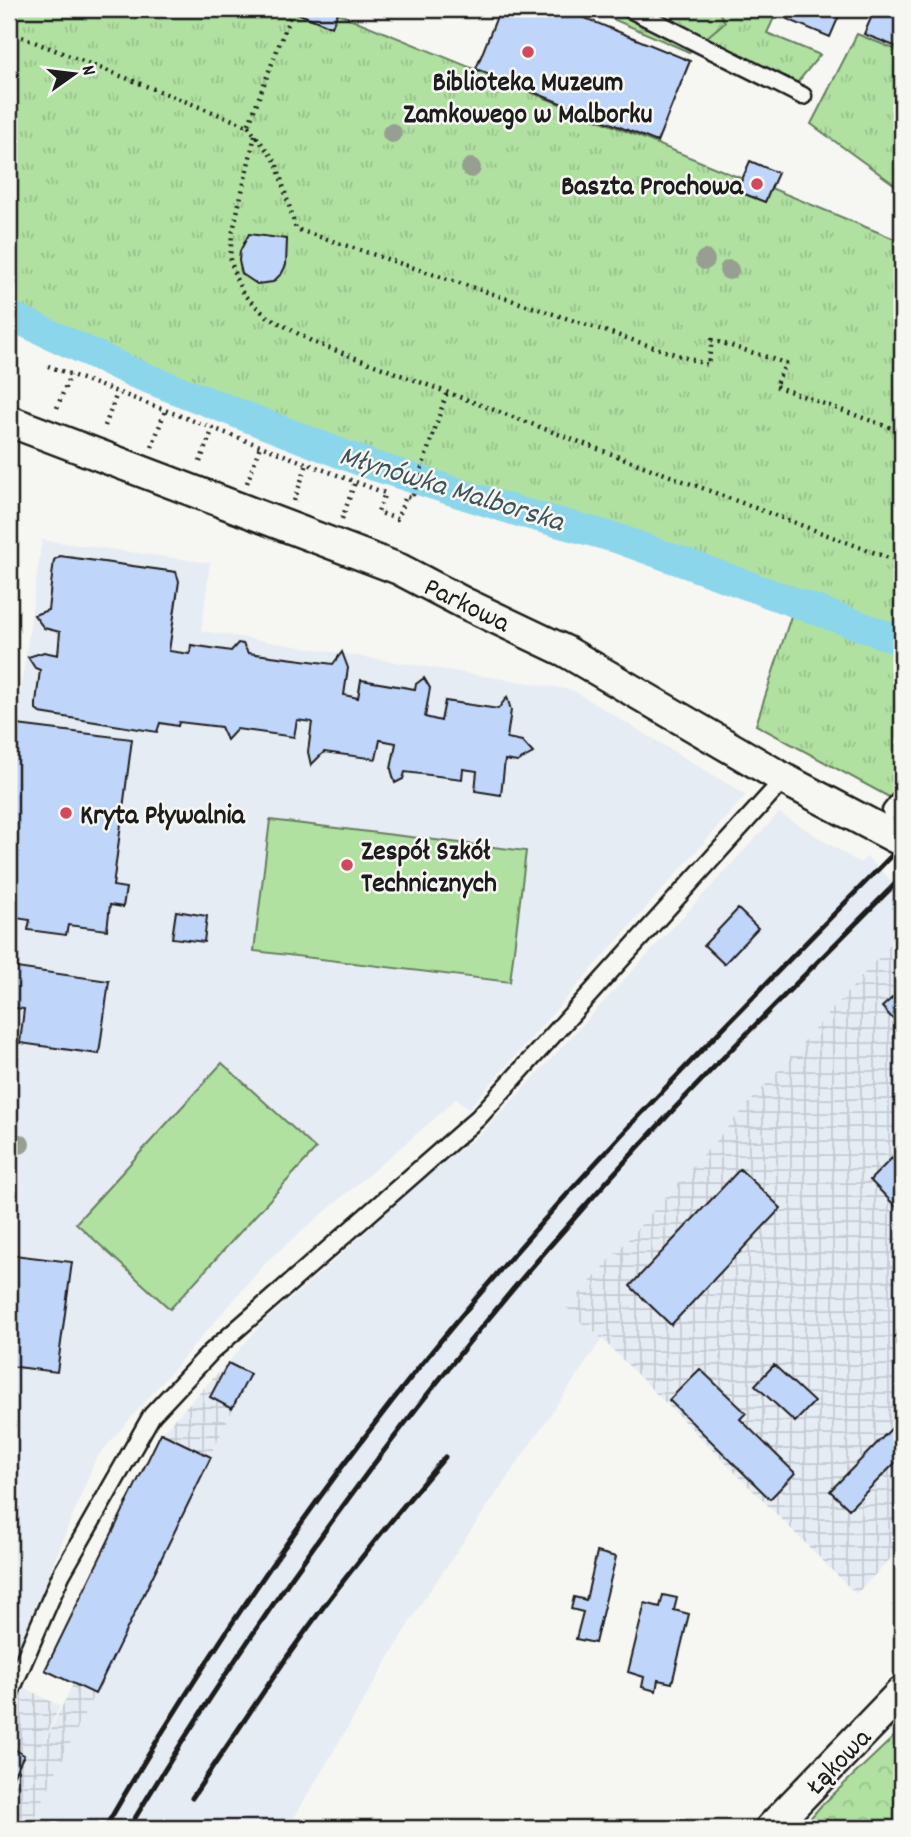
<svg xmlns="http://www.w3.org/2000/svg" width="911" height="1837" font-family="Dekko,sans-serif">
<defs>
<pattern id="industrial-grid" width="8" height="8" patternUnits="userSpaceOnUse" patternTransform="scale(1.75)"><rect width="8" height="8" fill="#e6ecf4"/><path d="M0 4h8M4 0v8" fill="none" stroke="#c5cad1"/></pattern>
<pattern id="grass-tufts" width="24" height="20" patternUnits="userSpaceOnUse" patternTransform="scale(1.75)"><rect width="24" height="20" fill="#b0e1a1"/><path d="M3 7l-1-3M5 7V3M7 7l1-3M15 17l-1-3M17 17v-4M19 17l1-3" fill="none" stroke="#97c08a"/></pattern>
<pattern id="forest-firs" width="22" height="20" patternUnits="userSpaceOnUse" patternTransform="scale(1.75)"><rect width="22" height="20" fill="#b0e1a1"/><path d="M5 1l3.5 6h-7zM16 11l3.5 6h-7z" fill="#97c08a"/></pattern>
<pattern id="park-crowns" width="20" height="18" patternUnits="userSpaceOnUse" patternTransform="scale(1.75)"><rect width="20" height="18" fill="#b0e1a1"/><path d="M2 6a3 3 0 1 1 6 0M12 15a3 3 0 1 1 6 0" fill="none" stroke="#97c08a"/></pattern>
</defs>
<rect width="100%" height="100%" fill="#f6f6f2"/>
<filter id="ink" filterUnits="userSpaceOnUse"><feTurbulence type="fractalNoise" baseFrequency=".0143" numOctaves="2"/><feDisplacementMap in="SourceGraphic" scale="14" xChannelSelector="R" yChannelSelector="G"/><feConvolveMatrix kernelMatrix="1 2 1 2 8 2 1 2 1" color-interpolation-filters="sRGB"/></filter>
<g filter="url(#ink)">
<path fill="#e6ecf4" d="M42 540 210 563 201 631 572 690 746 795 468 1109 456 1098 433 1120 270 1258 96 1458 9 1672V709L18 710Z
M779 813 860 863 867 857 902 891V931L568 1307 602 1339 422 1602 288 1828H29L250 1374 228 1363 263 1322 318 1275 437 1167 483 1132Z"/>
<path fill="url(#industrial-grid)" d="M902 931V1547L856 1594 587 1324H583L567 1308Z
M228 1363 250 1374 29 1828H9V1680L60 1706 27 1778 73 1684 45 1670 161 1433Z"/>
<path fill="url(#grass-tufts)" stroke="#667e5e" stroke-width="2" d="M9 9H287L331 27 337 13 743 179 738 192 765 202 771 188 902 242V804L756 725 798 594 434 476 388 464 140 364 9 302Z
M645 9H778L767 33 820 55 797 83Z
M857 34 902 52V190L811 124Z"/>
<path fill="url(#forest-firs)" stroke="#667e5e" stroke-width="2" d="M597 9H717L725 22 689 52 608 17Z"/>
<path fill="url(#park-crowns)" stroke="#667e5e" stroke-width="2" d="M902 1729V1828H802L819 1808Z"/>
<path fill="#b0e1a1" stroke="#667e5e" stroke-width="2" d="M270 820 526 851 510 982 254 951Z
M222 1063 316 1149 170 1309 76 1223Z"/>
<g fill="none" stroke-linecap="round" stroke-linejoin="round">
<path stroke="#8cd6ec" stroke-width="30" d="M9 315 134 373 368 464 516 511 616 538 902 641"/>
</g>
<path fill="#c0d5fa" stroke="#1c1c1c" stroke-width="2" d="M287 9H339L332 27Z
M500 9H563L690 61 657 142 476 69Z
M780 9H842L830 37 787 19 789 15 779 11Z
M875 9H893L902 13V49L864 34Z
M750 161 778 173 765 202 737 191Z
M249 234 287 239 286 265 282 273 273 282 257 284 242 274 239 261 240 251Z
M60 556 176 572 179 581 169 651 190 654 191 645 231 651 238 643 243 644 248 653 333 664 342 652 348 668 344 695 358 698 361 680 415 689 416 684 424 678 430 688 425 717 441 721 445 701 498 709 507 697 511 710 507 738 522 741 533 753 517 762 505 760 501 795 475 791 477 771 463 769 462 779 405 772 403 779 395 783 391 769 396 743 380 740 376 759 324 752 311 765 308 752 312 722 297 720 294 737 237 729 227 740 221 727 179 722 178 726 160 723 157 732 40 713 36 710V703L40 670 35 668 28 657 44 652 58 655 60 632 44 628 34 615 48 610 54 560Z
M9 724 132 739 113 886 126 888 123 907 110 905 107 930 68 925 66 935 28 930 30 920 9 917Z
M738 909 758 928 724 964 704 945Z
M176 911 207 916 204 942 172 938Z
M9 961 17 962 16 968 109 981 99 1054 20 1043 24 1009 9 1007Z
M902 989V1029L882 1007Z
M892 1158 902 1169V1209L900 1211 870 1180Z
M740 1169 781 1208 671 1325 630 1286Z
M14 1255 72 1262 57 1372 9 1366V1278L11 1279Z
M228 1363 250 1374 232 1409 210 1397Z
M774 1365 814 1402 795 1422 755 1385Z
M700 1369 746 1413 740 1419 795 1473 770 1499 669 1400Z
M894 1426 902 1434V1456L849 1509 830 1491Z
M161 1433 211 1457 95 1694 45 1670Z
M597 1552 616 1557 595 1643 576 1639 583 1612 571 1609 574 1597 586 1600Z
M663 1595 677 1598 674 1610 689 1614 672 1683 658 1680 656 1691 642 1687 644 1677 628 1672 645 1603 660 1607Z
M11 1747 24 1755 9 1784V1751Z"/>
<g fill="none" stroke-linecap="round" stroke-linejoin="round">
<defs>
<path id="lane" d="M630 9 803 96
M891 811 902 797
M9 1695 61 1575 152 1415 211 1352 478 1118 784 779"/>
<path id="street" d="M9 421 399 569 464 603 565 651 784 779 902 841
M771 1828 902 1692"/>
</defs>
<use href="#lane" stroke="#1c1c1c" stroke-width="21"/>
<use href="#street" stroke="#1c1c1c" stroke-width="35"/>
<path stroke="#1c1c1c" stroke-width="4.5" stroke-dasharray="2 5" stroke-linecap="butt" d="M9 32 248 126 292 11
M248 126 276 162 296 229 708 365 712 340 786 363 775 386 902 432
M255 135 232 235 230 257 235 276 243 294 265 315 313 342 902 563
M48 366 385 493 378 512 397 519 406 496 412 498 447 392
M57 408 70 375
M105 426 117 393
M152 447 165 411
M200 462 213 428
M247 483 260 446
M294 501 307 464
M342 519 355 482"/>
<use href="#lane" stroke="#f6f6f2" stroke-width="16"/>
<use href="#street" stroke="#f6f6f2" stroke-width="30"/>
<path stroke="#1c1c1c" stroke-width="5" d="M192 1798C224 1751 255 1704 287 1657 336 1587 390 1521 445 1457
M105 1828C191 1679 287 1536 393 1400 548 1202 726 1024 902 845
M129 1828C260 1610 408 1406 577 1215 680 1098 792 988 902 877"/>
</g>
<g fill="#969f92">
<circle cx="392" cy="133" r="10"/>
<circle cx="471" cy="168" r="10"/>
<circle cx="705" cy="260" r="10"/>
<circle cx="729" cy="270" r="10"/>
<circle cx="20" cy="1144" r="10"/>
</g>
</g>
<g fill="#d1495b" stroke="#f6f6f2" stroke-width="2.5">
<circle cx="528" cy="52" r="7"/>
<circle cx="757" cy="184" r="7"/>
<circle cx="66" cy="813" r="7"/>
<circle cx="347" cy="865" r="7"/>
</g>
<g text-anchor="middle" stroke-width="5" stroke-linejoin="round" paint-order="stroke">
<g font-size="28" font-weight="bold" fill="#1c1c1c" stroke="#f6f6f2" text-anchor="start">
<text x="528" y="90" text-anchor="middle">Biblioteka Muzeum<tspan x="528" dy="32">Zamkowego w Malborku</tspan></text>
<text x="743" y="194" text-anchor="end">Baszta Prochowa</text>
<text x="80" y="823">Kryta Pływalnia</text>
<text x="361" y="859">Zespół Szkół<tspan x="361" dy="32">Technicznych</tspan></text>
</g>
<g font-size="28" fill="#1c1c1c" stroke="#f6f6f2">
<text transform="translate(468 603) rotate(26)" y="10">Parkowa</text>
<text transform="translate(837 1760) rotate(-46)" y="10">Łąkowa</text>
</g>
<g font-size="30" font-style="italic" fill="#3e545a" stroke="#f6f6f2">
<text transform="translate(452 487) rotate(17)" y="10">Młynówka Malborska</text>
</g>
</g>
<rect width="911" height="1837" fill="none" stroke="#f6f6f2" stroke-width="35"/>
<rect x="18" y="18" width="876" height="1802" fill="none" stroke="#1c1c1c" stroke-width="2.5" filter="url(#ink)"/>
<g transform="translate(74 74) rotate(76)" stroke="#f6f6f2" stroke-width="5" paint-order="stroke">
<path d="M0-5L12 26L0 18L-12 26Z" fill="#1c1c1c"/>
<text y="-10" font-size="19" font-weight="bold" text-anchor="middle" fill="#1c1c1c">N</text>
</g>
</svg>
